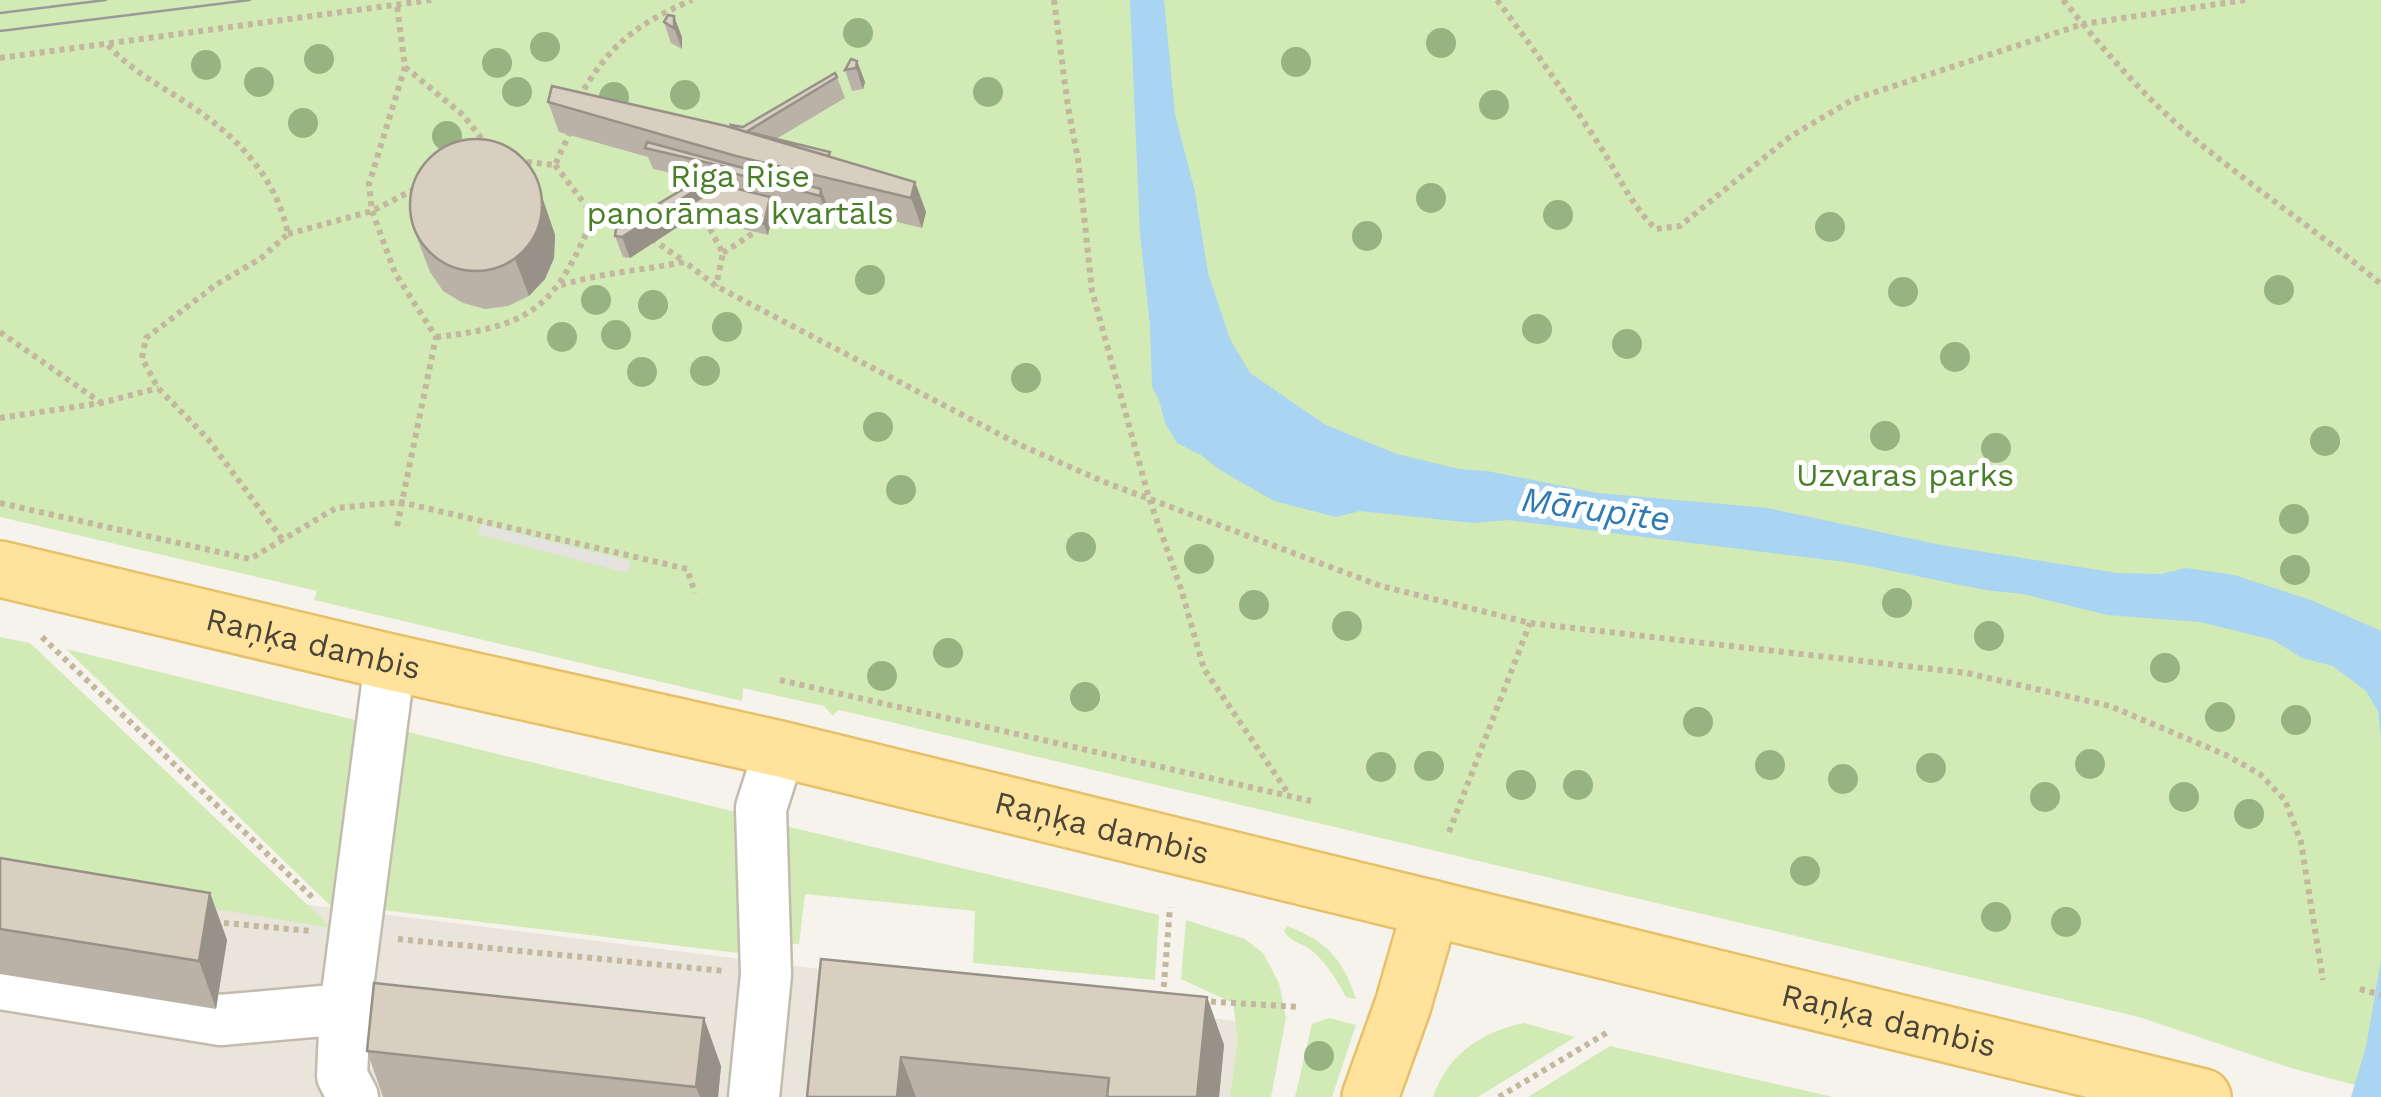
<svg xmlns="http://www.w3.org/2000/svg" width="2381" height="1097" font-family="'Work Sans',sans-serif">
<rect width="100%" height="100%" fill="#f6f3ec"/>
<path fill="#eae5da" d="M0 866 1258 1024 1250 1097H0Z"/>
<path fill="#d2eab5" d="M0 0H2381V1092L2291 1068 2139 1017 848 712 838 710 833 716 824 706 743 688 742 701 314 600 317 591 0 517Z
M0 637 30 643 332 928 0 874Z
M66 649 363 722 346 921Z
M408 732 744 814 755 955 366 908 394 736Z
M773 823 1159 915 1155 980 973 963 975 911 805 894 799 944 783 943Z
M1186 920 1245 939 1263 953 1279 983 1286 1018 1271 1097H1230L1238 1040 1233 1003 1181 979Z
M1287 926C1327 941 1343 959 1356 999L1346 997C1337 980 1326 962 1311 950 1301 942 1291 943 1284 931Z
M1329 1018 1356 1025 1332 1097H1295L1312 1024Z
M1524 1023 1575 1037 1478 1097H1433C1448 1054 1481 1032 1524 1023Z
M1610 1046 1833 1097H1528Z"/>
<path fill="#e5e3e0" d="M481 524 631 561 627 573 478 534Z"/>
<path fill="#a9d4f2" d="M1130 0H1164L1175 114 1195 192 1208 273 1230 339 1250 373 1326 425 1397 454 1459 469 1487 471 1598 493 1767 508 1941 545 2117 573 2162 574 2186 568 2234 575 2311 600 2381 631V738L2378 711 2366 691 2333 666 2302 658 2273 640 2200 622 2107 615 2023 594 1985 590 1853 563 1508 520 1474 523 1360 511 1336 517 1274 501 1220 470 1201 455 1177 443 1165 423 1159 400 1152 387 1150 325 1140 234Z
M2381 960V1097H2351L2366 1047Z"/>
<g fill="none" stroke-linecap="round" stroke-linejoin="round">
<defs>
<path id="minor" d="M0 984 221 1020 345 1009
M353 1097 342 1076 345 1009 390 662
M754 1097 766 975 761 808 780 749"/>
<g id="major">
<path id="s1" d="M0 569 390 662 780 749 2203 1097"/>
<path d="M1370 1097 1403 1005 1431 908"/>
</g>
</defs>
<use href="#minor" stroke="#c2bbae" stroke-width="55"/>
<use href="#major" stroke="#e6c16a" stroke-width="60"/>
<path stroke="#c4b79f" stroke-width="6" stroke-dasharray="5 5" stroke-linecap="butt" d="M1054 0 1068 107 1078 159 1092 291 1149 498 1181 589 1204 669 1290 796
M1497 0C1533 48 1567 96 1600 146 1618 174 1632 207 1656 229L1680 226 1791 136 1854 99 2083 24C2118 67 2159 111 2203 146 2261 193 2323 236 2381 284
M2063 0 2083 24 2245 0
M108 45C134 74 166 88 197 110 241 141 277 180 288 234L260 259 217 284 146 338 142 358 158 388 208 439 282 539
M0 58 431 0
M405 67 463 115 486 144
M579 98C609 45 636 24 692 0
M517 161 555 165 571 130
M555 165 594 216 628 226
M705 220 723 253 716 286
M288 234 372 211 415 189
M652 239 685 262
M723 253 755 232
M561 285C601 273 643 270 685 262L716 286 1020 445 1107 483 1381 586 1530 623 1967 673 2110 706 2226 755 2260 774 2285 800 2301 842 2323 980
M0 332 100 402
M436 337C535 326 555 306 594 216
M0 418 101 403 158 388
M0 503 250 559 336 508 400 502 687 569 695 593
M397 526 436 337 395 273 372 211 369 184 405 67 397 6
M42 637 314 899
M780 680 1311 801
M1449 832 1530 623
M214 922 311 931
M398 939 724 971
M2360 989 2381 995
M1163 997 1170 907
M1201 1001 1300 1007
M1499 1097 1608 1032"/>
<use href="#minor" stroke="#fff" stroke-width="50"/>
<use href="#major" stroke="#ffe39c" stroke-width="55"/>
<path stroke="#9a9a9a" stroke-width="2.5" d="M0 13 106 0
M0 31 250 0"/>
</g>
<g fill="#97b381">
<circle cx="858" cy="33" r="15"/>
<circle cx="1441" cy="43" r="15"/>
<circle cx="545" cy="47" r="15"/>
<circle cx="319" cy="59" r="15"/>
<circle cx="1296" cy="62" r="15"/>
<circle cx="497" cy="63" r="15"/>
<circle cx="206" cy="65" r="15"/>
<circle cx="259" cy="82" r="15"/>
<circle cx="517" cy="92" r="15"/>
<circle cx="988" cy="92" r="15"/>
<circle cx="685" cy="95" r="15"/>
<circle cx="614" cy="97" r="15"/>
<circle cx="1494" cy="105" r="15"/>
<circle cx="303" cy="123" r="15"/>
<circle cx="447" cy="136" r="15"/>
<circle cx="1431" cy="198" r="15"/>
<circle cx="1558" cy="215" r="15"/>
<circle cx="1830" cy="227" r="15"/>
<circle cx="1367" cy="236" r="15"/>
<circle cx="870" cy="280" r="15"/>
<circle cx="2279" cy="290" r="15"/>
<circle cx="1903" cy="292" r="15"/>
<circle cx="596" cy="300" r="15"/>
<circle cx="653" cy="305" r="15"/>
<circle cx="727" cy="327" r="15"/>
<circle cx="1537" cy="329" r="15"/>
<circle cx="616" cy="335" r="15"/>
<circle cx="562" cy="337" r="15"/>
<circle cx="1627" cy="344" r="15"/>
<circle cx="1955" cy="357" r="15"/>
<circle cx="705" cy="371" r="15"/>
<circle cx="642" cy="372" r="15"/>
<circle cx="1026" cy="378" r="15"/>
<circle cx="878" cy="427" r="15"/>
<circle cx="1885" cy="436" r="15"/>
<circle cx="2325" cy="441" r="15"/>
<circle cx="1996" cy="448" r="15"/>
<circle cx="901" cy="490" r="15"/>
<circle cx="2294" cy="519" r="15"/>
<circle cx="1081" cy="547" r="15"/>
<circle cx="1199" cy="559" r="15"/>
<circle cx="2295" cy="570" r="15"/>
<circle cx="1897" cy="603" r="15"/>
<circle cx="1254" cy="605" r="15"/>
<circle cx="1347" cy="626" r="15"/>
<circle cx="1989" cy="636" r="15"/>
<circle cx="948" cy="653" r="15"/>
<circle cx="2165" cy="668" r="15"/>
<circle cx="882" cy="676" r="15"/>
<circle cx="1085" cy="697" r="15"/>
<circle cx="2220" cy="717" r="15"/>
<circle cx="2296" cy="720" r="15"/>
<circle cx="1698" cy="722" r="15"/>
<circle cx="2090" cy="764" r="15"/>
<circle cx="1770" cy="765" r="15"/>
<circle cx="1429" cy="766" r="15"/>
<circle cx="1381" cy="767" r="15"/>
<circle cx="1931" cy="768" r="15"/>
<circle cx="1843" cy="779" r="15"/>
<circle cx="1521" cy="785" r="15"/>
<circle cx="1578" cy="785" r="15"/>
<circle cx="2045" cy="797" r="15"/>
<circle cx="2184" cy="797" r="15"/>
<circle cx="2249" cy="814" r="15"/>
<circle cx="1805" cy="871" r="15"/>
<circle cx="1996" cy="917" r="15"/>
<circle cx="2066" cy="922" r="15"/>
<circle cx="1319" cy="1056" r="15"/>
</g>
<path fill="#bab2a6" d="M668 15 682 37V49L671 43 664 22Z
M857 61 865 82 863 89 852 91 845 70Z
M837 77 845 98 776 139 830 152 831 157 915 182 926 212 922 228 827 205 829 210 828 217 772 203 774 208 768 235 693 217 630 258 623 257 615 236 693 183 695 178 653 169 648 157 559 132 548 102 731 127H743Z
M535 176 555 235 554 258 545 279 529 296 508 306 485 309 463 303 443 291 430 272 416 235Z
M0 858 210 893 227 940 216 1009 0 974Z
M821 959 1207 997 1224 1045 1219 1097H807Z
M367 1051 721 1066 718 1097H383Z"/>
<path fill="#979187" d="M674 16 682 37V49L674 28Z
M857 61 865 82 863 89 856 68Z
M725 171 732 192 688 206 693 217 630 258 622 237Z
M535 176 555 235 554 258 545 279 529 296 515 259Z
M915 182 926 212 922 228 911 198Z
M821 189 829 210 828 217 820 196Z
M770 197 774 208 768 235 764 224Z
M210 893 227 940 216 1009 199 961Z
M1207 997 1224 1045 1219 1097H1197Z
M704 1018 721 1066 718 1097H700L696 1087Z
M901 1057 916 1097H897Z"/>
<path fill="#d8cfc1" stroke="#979187" stroke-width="2.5" d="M668 15 674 16V28L664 22Z
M851 59 857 61 856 68 845 70Z
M835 73 837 77 746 132 732 127 731 125 743 127Z
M552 86 726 126 915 182 911 198 736 156 548 102Z
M748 132 830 152 828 156Z
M410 205a66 66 0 1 1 132 0a66 66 0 1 1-132 0Z
M647 142 821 189 820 196 725 171 622 237 615 236 616 229 722 166 645 148Z
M722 185 770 197 764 224 688 206Z
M0 858 210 893 199 961 0 929Z
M821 959 1207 997 1197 1097H1107L1109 1078 901 1057 897 1097H807Z
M374 983 704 1018 696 1087 367 1051Z"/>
<g text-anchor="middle" stroke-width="10" stroke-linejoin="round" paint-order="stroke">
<g font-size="32" fill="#4a7f2a" stroke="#fff">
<text x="740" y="187">Riga Rise<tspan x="740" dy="37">panorāmas kvartāls</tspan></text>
<text x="1905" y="486">Uzvaras parks</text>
</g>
<g font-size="32" fill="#4b4439" stroke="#fff">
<text dy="11" stroke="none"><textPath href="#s1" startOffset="322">Raņķa dambis</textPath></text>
<text dy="11" stroke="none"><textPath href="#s1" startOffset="1132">Raņķa dambis</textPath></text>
<text dy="11" stroke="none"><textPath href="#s1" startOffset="1942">Raņķa dambis</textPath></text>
</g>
<g font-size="35" font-style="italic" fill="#2e7ab2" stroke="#fff">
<text transform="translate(1596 509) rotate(8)" y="12">Mārupīte</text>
</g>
</g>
</svg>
